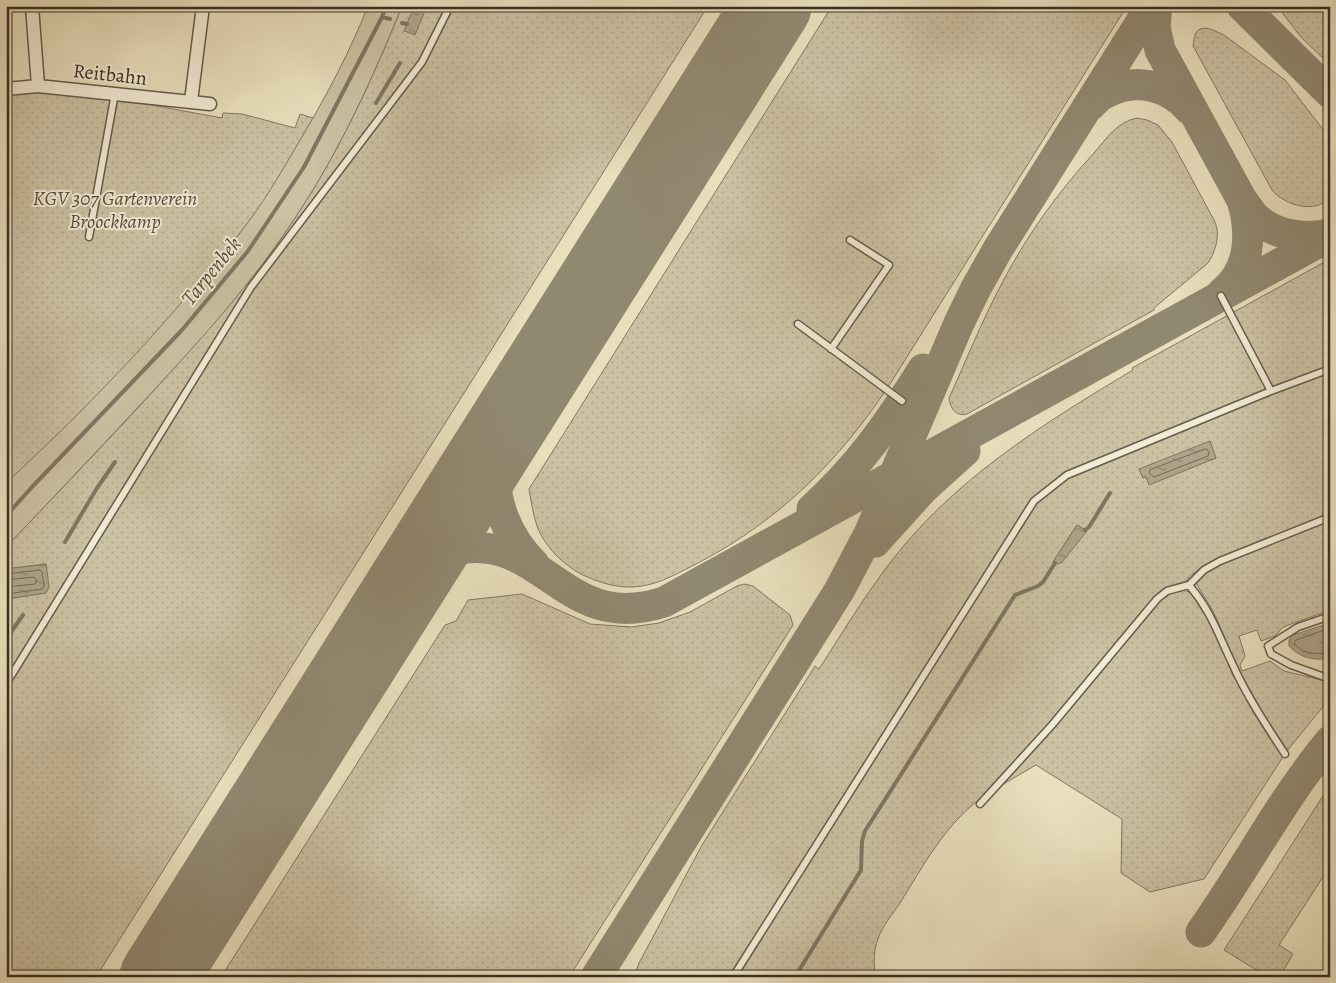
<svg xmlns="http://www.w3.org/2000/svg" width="1336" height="983" font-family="Alegreya,serif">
<defs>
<pattern id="grass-dots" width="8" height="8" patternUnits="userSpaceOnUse" patternTransform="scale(1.25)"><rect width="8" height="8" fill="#cbc1a3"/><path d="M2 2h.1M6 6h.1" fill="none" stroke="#afa68c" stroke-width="1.8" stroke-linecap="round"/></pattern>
<pattern id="water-ripples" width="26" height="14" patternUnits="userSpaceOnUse" patternTransform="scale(1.25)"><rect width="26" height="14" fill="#ada489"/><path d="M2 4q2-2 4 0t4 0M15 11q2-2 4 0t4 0" fill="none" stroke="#8e8670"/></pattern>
</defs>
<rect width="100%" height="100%" fill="#e9dfbd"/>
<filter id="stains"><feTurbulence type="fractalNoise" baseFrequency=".004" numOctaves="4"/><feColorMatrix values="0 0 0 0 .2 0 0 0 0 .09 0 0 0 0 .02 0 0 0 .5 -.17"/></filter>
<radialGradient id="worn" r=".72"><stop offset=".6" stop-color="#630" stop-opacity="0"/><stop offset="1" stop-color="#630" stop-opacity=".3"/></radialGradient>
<path fill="url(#grass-dots)" stroke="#827864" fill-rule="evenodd" d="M402 6H708L96 977H6V599L45 593 46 564 6 569V547C82 467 160 388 231 302 254 274 277 246 297 215 340 150 373 78 402 6Z
M832 6H1127L890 384C840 460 779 521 698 563 680 572 662 583 642 586 624 589 606 585 590 578 568 570 545 548 537 526 533 514 531 501 529 489Z
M1277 6H1330V65L1301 37Z
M1206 28 1213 30 1224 35 1285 80 1328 136 1330 138V197C1316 215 1284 205 1272 190L1193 46C1195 37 1193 29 1206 28Z
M50 90 108 97 222 118 223 113 242 114 295 128 300 114 313 118C292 154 272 191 247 224 175 317 93 403 6 483V93Z
M1137 118 1147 120 1158 125 1172 142 1214 220C1221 233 1216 251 1208 263L1154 308V310L967 414C956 417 950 408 949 398 966 361 981 323 1000 287 1025 238 1057 193 1094 153 1107 138 1117 122 1137 118Z
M1330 259V515L1220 557 1202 567 1190 576 1186 581 1166 587 1154 597 1050 723 980 799C945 825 923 866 900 903 893 914 882 926 878 939 873 952 874 963 875 977H634L639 963 702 845 815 666 819 669C841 635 862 600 886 568 951 481 1041 425 1133 370L1132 368ZM1216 458 1149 484 1146 477 1143 478 1139 469ZM1077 525 1087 531 1053 562Z
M1330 520V610L1283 627 1275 636 1261 641 1257 630 1239 636 1245 656 1240 665 1242 671 1270 661 1284 671 1330 682V698L1287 751 1272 729 1240 672 1213 611 1196 583 1206 572 1222 563Z
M744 584 753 586 790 615 793 625 569 977H221L445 625 456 621 468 600 522 594 590 624 631 627 659 623 690 612 737 586Z
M1178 590C1181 590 1186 591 1189 592 1203 600 1223 648 1229 663 1231 670 1231 675 1237 681L1283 757 1204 879 1150 892 1121 873 1122 819 1036 765 1000 786 1159 601 1169 594Z
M1330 785V866L1279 945 1293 954 1280 976 1264 977 1258 971 1224 950Z"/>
<path fill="#cbc1a3" stroke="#827864" d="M368 6H402C373 78 340 150 297 215 252 284 197 344 141 404 96 452 51 500 6 547V483C74 420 139 354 198 283 215 263 233 243 249 221 269 194 286 164 303 135 328 93 350 51 368 6Z"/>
<path fill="url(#water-ripples)" stroke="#7f7661" d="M414 6H427L415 35 404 31Z
M1210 441 1216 458 1149 485 1146 477 1143 478 1139 469Z
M1077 525 1087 531 1062 562 1058 564 1053 562Z
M46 564 49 587 46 593 6 599V569Z
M1330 623V658C1313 661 1301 658 1289 646V640L1293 635Z"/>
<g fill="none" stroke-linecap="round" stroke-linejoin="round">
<path stroke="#736a56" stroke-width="1" d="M1205 449H1207L1209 453 1208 456 1154 477 1149 473 1150 470Z
M6 574 40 570 42 572 44 586 42 589 6 594
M6 580 34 577 37 581 35 584 6 587
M1330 628 1296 640 1294 643C1303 655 1316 654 1330 653"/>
<path stroke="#7f7661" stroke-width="4" d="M382 17 390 19
M402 23 407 24
M376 103 400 63
M6 516 32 487 182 330 248 251 304 167 382 17 386 6
M1085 530 1089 527 1110 493
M65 542 97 488 115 462
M6 639 23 615
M795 977 861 870 862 841 865 831 1015 595 1038 586 1043 582 1055 563"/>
<path stroke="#918870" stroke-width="31" d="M1157 6 1155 27 1160 50 1242 200C1246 205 1250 211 1254 216 1273 235 1304 240 1329 234
M1242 6 1330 93
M1091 105C1095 101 1100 95 1106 93 1135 77 1168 85 1189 109
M1222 293C1251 270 1252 233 1242 200
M506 428C502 439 498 450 497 462 491 500 508 538 534 564
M812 509C859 466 889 423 923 369
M875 542 923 489 965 451
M409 581C424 564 444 551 467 548 526 542 554 594 605 606 625 611 645 608 664 602L1330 236
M1201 932C1245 870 1281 800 1330 741
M169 977 180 945
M596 977 839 591 869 534 959 323 976 288 998 249 1151 6"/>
<path stroke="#918870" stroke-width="79" d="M159 977 772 6"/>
<defs>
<path id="service" d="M89 237 115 93
M1221 296 1271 391
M798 324 902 401
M831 349 889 265 850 240
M1189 585C1211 611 1218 634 1232 663 1246 695 1266 725 1285 754
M1330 616 1298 627 1268 646 1271 654 1291 665 1330 679
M6 684 251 287 422 62 450 6
M980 804 1052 725 1157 599 1167 591 1189 585 1204 570 1220 561 1330 517
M733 977 1034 501 1067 475 1271 391 1330 369"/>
<path id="minor" d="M32 6 38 86
M6 89 38 86 210 104
M191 101 203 6"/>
</defs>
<use href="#service" stroke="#655c4a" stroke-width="9"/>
<use href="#minor" stroke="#655c4a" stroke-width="15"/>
<use href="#service" stroke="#f1ead4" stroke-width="6"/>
<use href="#minor" stroke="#f1ead4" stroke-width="12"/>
</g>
<g text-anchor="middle" stroke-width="4" stroke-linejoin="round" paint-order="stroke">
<g font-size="20" fill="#393024" stroke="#f1ead4">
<text transform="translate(110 74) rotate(6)" y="7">Reitbahn</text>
</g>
<g font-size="20" font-style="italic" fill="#564d3d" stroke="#f1ead4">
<text x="115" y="205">KGV 307 Gartenverein<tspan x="115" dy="23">Broockkamp</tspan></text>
</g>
<g font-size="21" font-style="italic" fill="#564d3d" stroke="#f1ead4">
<text transform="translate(211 271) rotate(-51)" y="7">Tarpenbek</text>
</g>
</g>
<rect width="1336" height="983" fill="none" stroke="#e9dfbd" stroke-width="25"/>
<rect x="8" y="8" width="1321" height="968" fill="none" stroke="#393024" stroke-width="2.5"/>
<rect x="12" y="12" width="1311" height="958" fill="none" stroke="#393024"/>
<rect width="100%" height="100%" filter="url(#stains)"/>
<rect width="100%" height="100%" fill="url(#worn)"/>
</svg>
